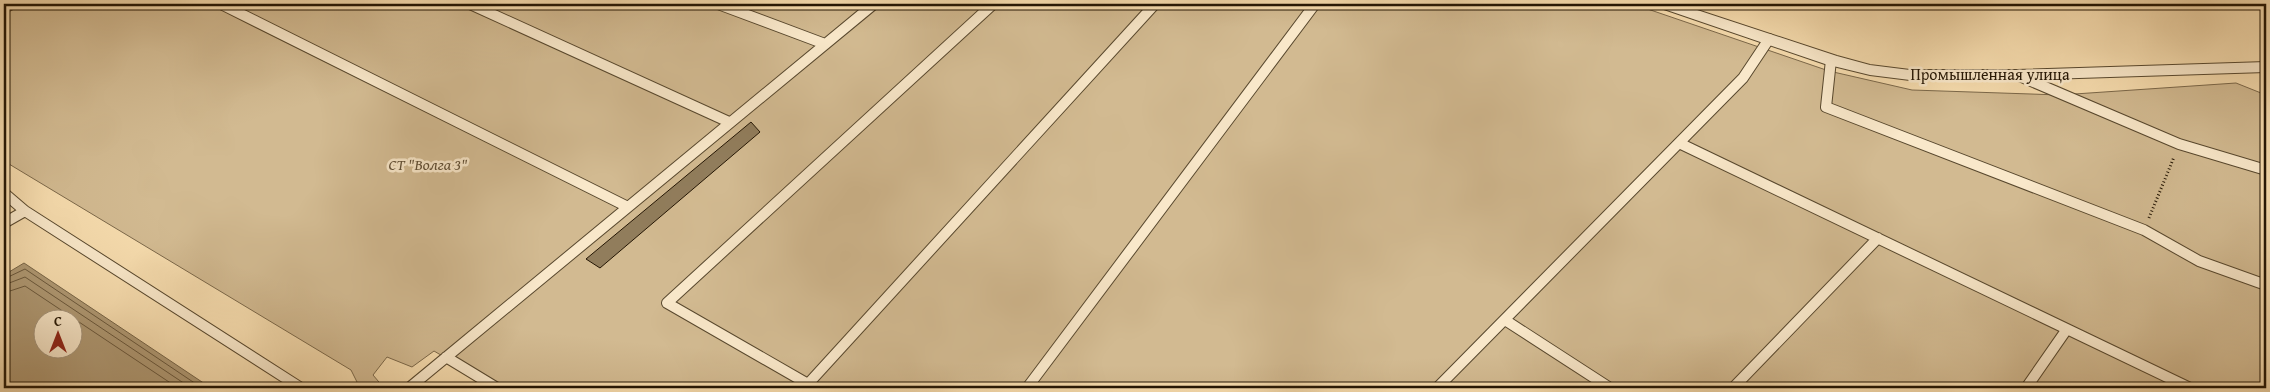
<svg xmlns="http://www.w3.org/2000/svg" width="2270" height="392" font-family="'Gentium Book Plus',serif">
<rect width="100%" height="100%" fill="#f6dcae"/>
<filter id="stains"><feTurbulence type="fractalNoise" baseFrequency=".004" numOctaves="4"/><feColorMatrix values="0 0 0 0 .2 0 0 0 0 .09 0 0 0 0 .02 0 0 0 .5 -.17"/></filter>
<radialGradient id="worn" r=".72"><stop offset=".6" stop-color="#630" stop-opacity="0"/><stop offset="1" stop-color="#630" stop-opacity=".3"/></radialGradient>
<path fill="#d2ba91" stroke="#7b684a" d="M4 4H1633L1829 71 1912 90 2060 95 2236 83 2266 95V388H497L434 351 412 367 387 357 373 375 384 388H360L351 370 4 161Z"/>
<path fill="#af9974" stroke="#776547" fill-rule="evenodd" d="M24 263 211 388H4V275ZM42 320H72V350H42Z"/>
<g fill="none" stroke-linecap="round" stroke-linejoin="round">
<path stroke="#6a583c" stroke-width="1" d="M4 279 25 269 202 388
M4 285 25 277 191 388
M4 293 25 286 178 388"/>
</g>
<path fill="#917d5c" stroke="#241604" d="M751 122 760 132 600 268 586 259Z"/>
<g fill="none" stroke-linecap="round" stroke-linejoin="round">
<defs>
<path id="lane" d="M221 4 628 207
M470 4 729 122
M718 4 825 44
M993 4 667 303 808 384 1155 4
M4 8 12 4
M1831 60 1826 107 2144 230 2199 261 2266 285
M2017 75 2179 144 2266 170
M1679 143 2190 388
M4 193 25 211 301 388
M4 223 25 211
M1505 320 1610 388
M446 357 497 388
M409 388 874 4
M1027 388 1315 4
M1437 388 1743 78 1769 39
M1733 388 1878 238
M2026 388 2067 329"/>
<path id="street" d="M1656 4H1679L1837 56 1870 65 1910 70H2017L2266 62V72L2017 80H1910L1870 75 1825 64 1658 7Z"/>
</defs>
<use href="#lane" stroke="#58482e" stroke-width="12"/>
<use href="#street" stroke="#58482e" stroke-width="2"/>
<path stroke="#241604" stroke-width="3" stroke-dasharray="1 2.5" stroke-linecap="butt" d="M2149 218 2174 157"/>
<use href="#lane" stroke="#f9e8ca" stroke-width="10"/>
<use href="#street" fill="#f9e8ca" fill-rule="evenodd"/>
</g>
<g text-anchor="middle" stroke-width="5" stroke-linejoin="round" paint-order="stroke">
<g font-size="16" fill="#241604" stroke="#f9e8ca">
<text x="1990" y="80">Промышленная улица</text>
</g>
<g font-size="16" font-style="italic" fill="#614f35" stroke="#f9e8ca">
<text x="428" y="170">СТ "Волга 3"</text>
</g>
</g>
<rect width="2270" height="392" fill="none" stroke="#f6dcae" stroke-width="20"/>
<rect x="5" y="5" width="2260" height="382" fill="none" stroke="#241604" stroke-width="2.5"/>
<rect x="10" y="10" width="2250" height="372" fill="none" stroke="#241604"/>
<g transform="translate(58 334)"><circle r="24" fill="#f9e8ca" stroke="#a4947b"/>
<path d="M0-4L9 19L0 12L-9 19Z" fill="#8f2418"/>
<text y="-8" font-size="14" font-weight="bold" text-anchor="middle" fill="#241604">С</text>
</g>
<rect width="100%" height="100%" filter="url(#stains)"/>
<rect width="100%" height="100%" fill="url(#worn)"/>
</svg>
